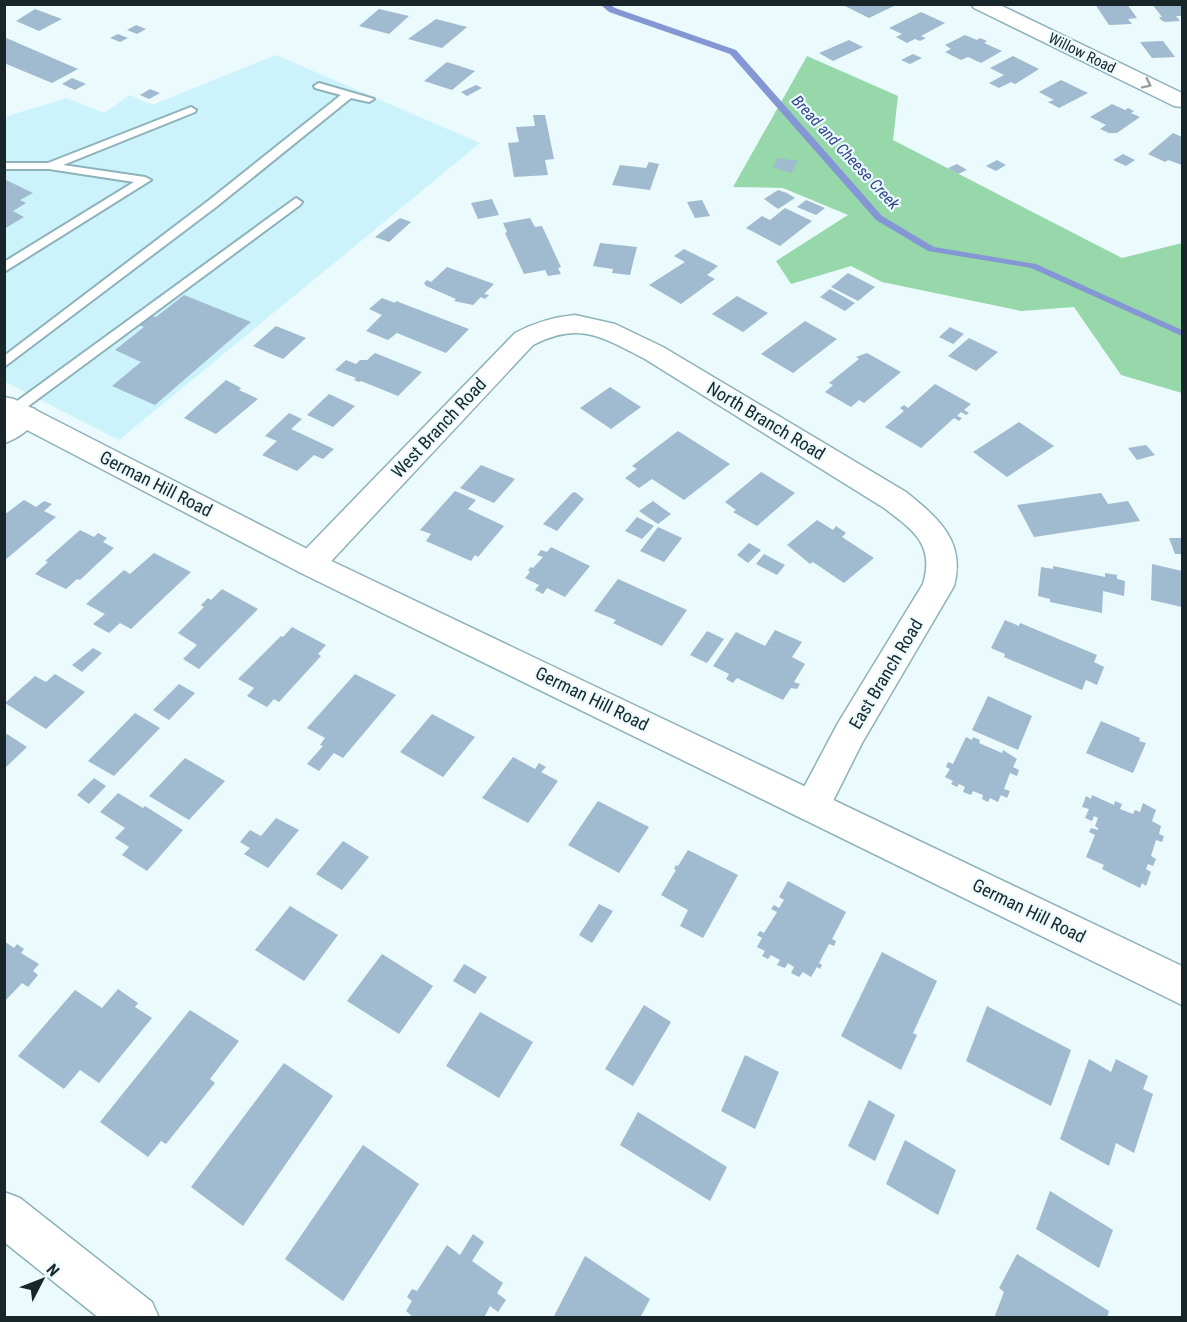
<svg xmlns="http://www.w3.org/2000/svg" width="1187" height="1322" font-family="'Roboto Condensed',sans-serif">
<rect width="100%" height="100%" fill="#eafafd"/>
<path fill="#ccf3fc" d="M276 55 480 143 119 440 5 382 4 117 67 98 104 113 130 95 152 105Z"/>
<path fill="#96d8a9" d="M807 56 898 96 893 140 1122 258 1182 243V393L1121 375 1074 307 1021 311 882 282 851 266 791 284 776 261 848 215 783 188 733 187Z"/>
<g fill="none" stroke-linecap="round" stroke-linejoin="round">
<path fill="#8596d4" fill-rule="evenodd" d="M600 4H609L615 8 736 50 882 216 934 247 1036 264 1182 330V336L1031 268 928 251 876 220 730 54 609 12Z"/>
</g>
<path fill="#a0bacf" d="M849 4H898L869 18 845 6Z
M1095 4H1127L1137 18 1128 19 1132 24 1109 25Z
M1152 4H1182V16H1176L1180 21 1165 22 1161 20 1159 17H1162Z
M35 9 62 19 39 31 16 21Z
M379 9 409 16 389 34 359 26Z
M921 12 945 23 921 36 926 38 920 41 915 39 907 43 896 37 902 34 889 28Z
M436 19 467 27 442 48 408 39Z
M136 25 146 29 137 34 127 30Z
M118 34 128 38 120 42 110 38Z
M965 35 977 40 980 38 987 41 984 43 1002 51 981 63 968 57 961 60 945 52 951 49 945 45Z
M4 37 78 69 52 83 4 63Z
M849 40 863 47 833 61 819 53Z
M1163 41 1175 57 1152 58 1140 42Z
M913 54 922 58 910 64 901 60Z
M1013 56 1039 69 1015 84 1011 82 999 88 989 83 1004 75 990 68Z
M447 62 475 71 452 90 424 81Z
M72 78 86 84 75 90 62 84Z
M1061 80 1088 93 1059 108 1048 102 1054 100 1039 92Z
M476 85 482 88 467 96 461 92Z
M150 89 160 93 149 99 140 95Z
M1112 104 1125 110 1128 108 1134 111 1131 113 1140 117 1117 133H1109L1100 129 1106 125 1090 117Z
M533 115H545L554 159 545 160 548 175 514 177 508 143 519 142 516 127 535 126Z
M1173 133 1182 137V165L1168 160 1165 162 1148 154Z
M1123 154 1135 160 1126 166 1113 160Z
M778 158 798 161 791 173 773 167Z
M997 160 1006 165 996 171 986 166Z
M649 162 659 164 650 190 612 185 620 165 646 168Z
M957 164 967 170 958 174 948 168Z
M4 179 33 193 20 200 26 203 13 211 24 217 4 229Z
M778 190 787 193 795 198 778 209 764 199Z
M492 199 499 215 478 219 471 203Z
M702 200 710 216 695 218 687 202Z
M806 200 825 208 816 215 797 207Z
M785 208 812 221 780 246 746 228 762 216 770 220Z
M400 218 411 222 389 242 375 237Z
M530 218 535 227 542 226 561 267 558 268 561 274 548 276 545 270 524 274 505 233 507 232 503 223Z
M600 243 637 247 630 275 612 273 613 269 593 266Z
M684 249 718 266 707 275 715 279 681 304 649 285 685 262 674 256Z
M447 267 494 284 484 294 489 295 485 299 481 297 473 305 454 301 456 299 426 286 424 283 427 280 431 282Z
M848 273 875 287 858 301 831 287Z
M830 289 855 303 845 311 820 297Z
M184 295 251 322 155 405 112 386 141 362 115 350 144 327 139 325 151 316 156 317Z
M737 296 768 313 743 332 712 314Z
M382 298 395 303 396 301 469 329 446 353 397 333 388 340 366 331 382 315 369 309Z
M805 321 837 339 793 373 761 354Z
M276 326 306 338 283 359 253 346Z
M950 327 964 334 953 344 939 337Z
M969 338 998 352 976 371 948 356Z
M375 353 422 372 398 396 361 381 359 382 354 380 356 378 335 370 346 360 356 364 360 360H367Z
M867 353 901 372 864 403 859 400 851 407 825 392 833 385 829 383 859 359 856 357Z
M226 380 241 388 239 390 258 399 216 434 184 418Z
M935 384 971 404 964 410 969 413 966 415 961 412 957 416 962 418 959 421 954 418 921 448 885 427 904 411 900 408 904 405 908 408Z
M610 387 641 407 611 429 580 408Z
M329 394 355 406 333 427 307 415Z
M289 413 302 419 291 429 334 449 323 459 314 455 297 471 262 455 277 441 265 436Z
M1019 422 1054 446 1007 477 973 452Z
M678 431 730 464 684 500 652 479 639 488 625 478 637 469 632 466Z
M1146 445 1155 455 1137 460 1128 448Z
M481 465 515 479 494 503 460 488Z
M761 472 795 493 757 526 733 512 736 510 725 502Z
M455 491 476 500 468 509 504 526 478 557 475 555 471 561 426 541 431 534 420 530Z
M575 492 584 499 557 531 543 524 572 493Z
M1101 493 1108 504 1128 501 1140 521 1034 537 1017 505Z
M24 500 36 507 44 501 52 504 44 511 56 517 4 561 6 539 4 538V515Z
M653 501 671 514 658 524 639 511Z
M637 517 654 526 642 539 625 531Z
M817 520 833 530 836 526 846 533 842 537 874 558 844 583 813 562 810 564 787 545Z
M658 527 682 538 664 562 640 551Z
M80 530 94 537 98 533 107 538 103 542 114 548 80 580 77 579 66 589 35 574 48 562 45 561Z
M1169 538H1182V554H1175Z
M749 543 761 550 748 563 737 555Z
M551 547 590 566 565 597 547 588 543 594 535 590 539 585 525 578 530 572 528 570 531 567 533 568 543 557 537 555 541 550 547 552Z
M154 553 191 572 131 629 120 623 109 633 93 624 105 614 86 604 124 570 130 574Z
M764 554 785 565 777 575 756 564Z
M1152 564 1182 571V607L1151 600Z
M1053 566 1105 577V573L1117 575V579L1125 581 1124 596 1103 591 1102 613 1050 602V599L1038 596 1041 567 1053 569Z
M618 579 687 610 662 646 613 623 616 620 594 611Z
M222 589 258 609 199 669 183 659 197 645 178 633 204 607 201 605 208 598 211 600Z
M1005 620 1019 626 1020 623 1097 655 1094 662 1104 667 1097 685 1086 680 1082 690 1004 657 1005 654 991 648Z
M292 627 326 645 318 654 321 656 279 702 274 699 267 707 247 696 254 688 238 679 281 636 283 637Z
M775 630 802 642 792 657 805 664 794 682 800 684 797 689 791 688 783 700 737 678 733 683 726 679 729 674 713 666 736 632 765 646Z
M707 631 724 639 707 663 690 655Z
M93 648 102 653 82 672 72 665Z
M55 674 85 692 46 729 5 703 35 676 46 682Z
M355 674 396 695 343 758 334 753 319 771 307 764 323 746 320 745 325 738 307 728Z
M179 684 195 693 169 720 153 710Z
M988 696 1032 716 1018 750 972 730Z
M135 713 160 728 114 776 88 761Z
M432 714 475 737 443 777 400 752Z
M1101 721 1140 738 1139 741 1146 743 1133 773 1086 753Z
M7 734 27 747 4 769V736Z
M966 737 972 740 973 737 980 740 979 743 1002 753 1003 750 1017 759 1013 767 1019 770 1017 776 1010 773 1004 789 1010 791 1007 798 1001 795 998 802 990 798 988 802 982 799 983 795 973 791 971 795 963 792 965 787 959 784 957 787 951 784 953 781 945 777 950 769 946 767 948 762 953 764Z
M513 757 535 769 539 763 546 767 541 772 558 781 528 823 482 798Z
M185 758 225 781 189 820 149 796Z
M94 778 106 786 89 804 77 795Z
M118 793 143 808 145 806 183 830 147 871 122 855 129 847 115 838 125 828 100 812Z
M1092 795 1114 805 1115 801 1122 804 1120 809 1133 814 1135 810 1140 812 1143 803 1156 810 1152 821 1161 826 1159 834 1164 836 1162 842 1156 840 1151 856 1156 859 1153 866 1148 864 1146 869 1151 872 1146 886 1142 883 1140 888 1102 869 1104 865 1086 857 1095 835 1089 832 1091 828 1098 830V828L1095 826 1098 818 1094 816 1092 821 1085 818 1089 809 1082 807 1086 796 1091 799Z
M598 801 649 827 619 873 568 845Z
M276 818 299 830 268 868 244 854 250 848 240 842 250 830 261 836Z
M343 841 369 857 342 890 316 874Z
M688 850 738 875 703 938 680 926 688 910 661 895 676 870 674 869 676 865 678 866Z
M788 881 846 912 832 939 836 941 834 946 829 944 819 963 822 965 820 969 817 967 811 977 803 972 799 977 791 973 794 967 788 963 785 968 777 965 780 960 771 955 768 959 762 956 765 951 757 947 762 938 757 935 760 931 764 933 777 912 771 909 774 905 779 908 784 900 779 897Z
M599 904 613 911 592 943 579 935Z
M290 906 338 935 304 981 255 950Z
M4 941 14 948 17 944 24 949 21 953 39 964 33 971 38 975 28 987 22 983 4 1002Z
M882 952 937 981 913 1033 917 1035 901 1070 841 1036Z
M382 954 433 986 399 1034 347 1001Z
M464 964 487 977 475 994 453 981Z
M118 989 138 1003 135 1007 152 1018 99 1083 80 1070 64 1089 18 1056 75 990 102 1008Z
M644 1005 671 1022 633 1086 605 1069Z
M987 1006 1071 1050 1051 1106 966 1061Z
M190 1010 239 1041 210 1079 215 1083 166 1144 161 1141 148 1157 100 1122Z
M480 1012 533 1042 499 1098 446 1066Z
M745 1055 779 1072 755 1129 721 1111Z
M1089 1059 1111 1072 1116 1059 1148 1076 1143 1089 1153 1094 1134 1153 1116 1143 1109 1166 1060 1139Z
M284 1063 333 1096 243 1226 191 1187Z
M869 1100 895 1115 875 1161 848 1146Z
M638 1112 727 1167 710 1201 620 1145Z
M905 1140 956 1170 938 1215 886 1184Z
M363 1145 419 1184 343 1301 285 1259Z
M1050 1191 1113 1230 1099 1268 1036 1229Z
M473 1234 484 1242 472 1261 503 1283 497 1293 506 1300 498 1312 490 1306 484 1318H414L406 1311 412 1301 407 1297 412 1289 417 1291 447 1245 460 1255Z
M1017 1254 1109 1311 1107 1318H994L1004 1292 999 1288Z
M585 1256 650 1299 640 1318H553Z"/>
<g fill="none" stroke-linecap="round" stroke-linejoin="round">
<defs>
<path id="service" d="M319 83 374 99 369 102 351 98 216 207 4 367V356L208 201 341 95 315 88 314 86Z
M191 107 196 110 195 112 63 165 145 177 151 180 4 272V262L134 182 49 169H4V163H48Z
M296 198 302 202 300 205 19 413H9L7 410 9 407Z"/>
<path id="minor" d="M971 4H998L1182 93V107L1174 106 974 8Z
M575 315 615 324 663 347 906 492C938 518 966 541 954 586L862 743 825 817 812 822 799 817 794 806 838 723 923 584C935 544 913 530 884 508L645 359C602 337 580 321 533 345L321 572 310 576 299 572 294 564 299 556 515 333C534 323 553 317 575 315Z
M25 406 35 409 39 416C32 428 18 439 4 443V418L15 409Z
M4 1192 20 1198 152 1302 159 1318H99L4 1242Z"/>
<path id="tertiary" d="M4 397 14 399 321 556 1182 966V1005L299 572 4 418Z"/>
</defs>
<use href="#service" stroke="#8db2ba" stroke-width="4"/>
<use href="#minor" stroke="#8db2ba" stroke-width="3"/>
<use href="#tertiary" stroke="#8db2ba" stroke-width="3"/>
<use href="#service" fill="#fff" fill-rule="evenodd"/>
<use href="#minor" fill="#fff" fill-rule="evenodd"/>
<use href="#tertiary" fill="#fff" fill-rule="evenodd"/>
</g>
<defs><path id="oneway-chevron" d="M-2-3.5L2.5 0L-2 3.5" fill="none" stroke-width="1.6" stroke-linecap="round" stroke-linejoin="round" transform="scale(1.5)"/></defs>
<use stroke="#979d9f" href="#oneway-chevron" transform="translate(1147 84) rotate(26)"/>
<g text-anchor="middle" stroke-width="4.5" stroke-linejoin="round" paint-order="stroke">
<g font-size="15" fill="#18262a" stroke="#eafafd">
<text transform="translate(1082 53) rotate(26)" y="5">Willow Road</text>
</g>
<g font-size="16" font-style="italic" fill="#35438e" stroke="#eafafd">
<text transform="translate(846 152) rotate(47)" y="6">Bread and Cheese Creek</text>
</g>
<g font-size="18" fill="#18262a" stroke="#eafafd">
<text transform="translate(766 421) rotate(31)" y="6">North Branch Road</text>
<text transform="translate(439 428) rotate(-47)" y="6">West Branch Road</text>
<text transform="translate(156 484) rotate(27)" y="6">German Hill Road</text>
<text transform="translate(886 674) rotate(-59)" y="6">East Branch Road</text>
<text transform="translate(592 699) rotate(26)" y="6">German Hill Road</text>
<text transform="translate(1029 911) rotate(26)" y="6">German Hill Road</text>
</g>
</g>
<rect width="1187" height="1322" fill="none" stroke="#18262a" stroke-width="12"/>
<g transform="translate(42 1280) rotate(48)" stroke="#eafafd" stroke-width="4.5" paint-order="stroke">
<path d="M0-4.5L10 22L0 15L-10 22Z" fill="#18262a"/>
<text y="-9" font-size="16" font-weight="bold" text-anchor="middle" fill="#18262a">N</text>
</g>
</svg>
